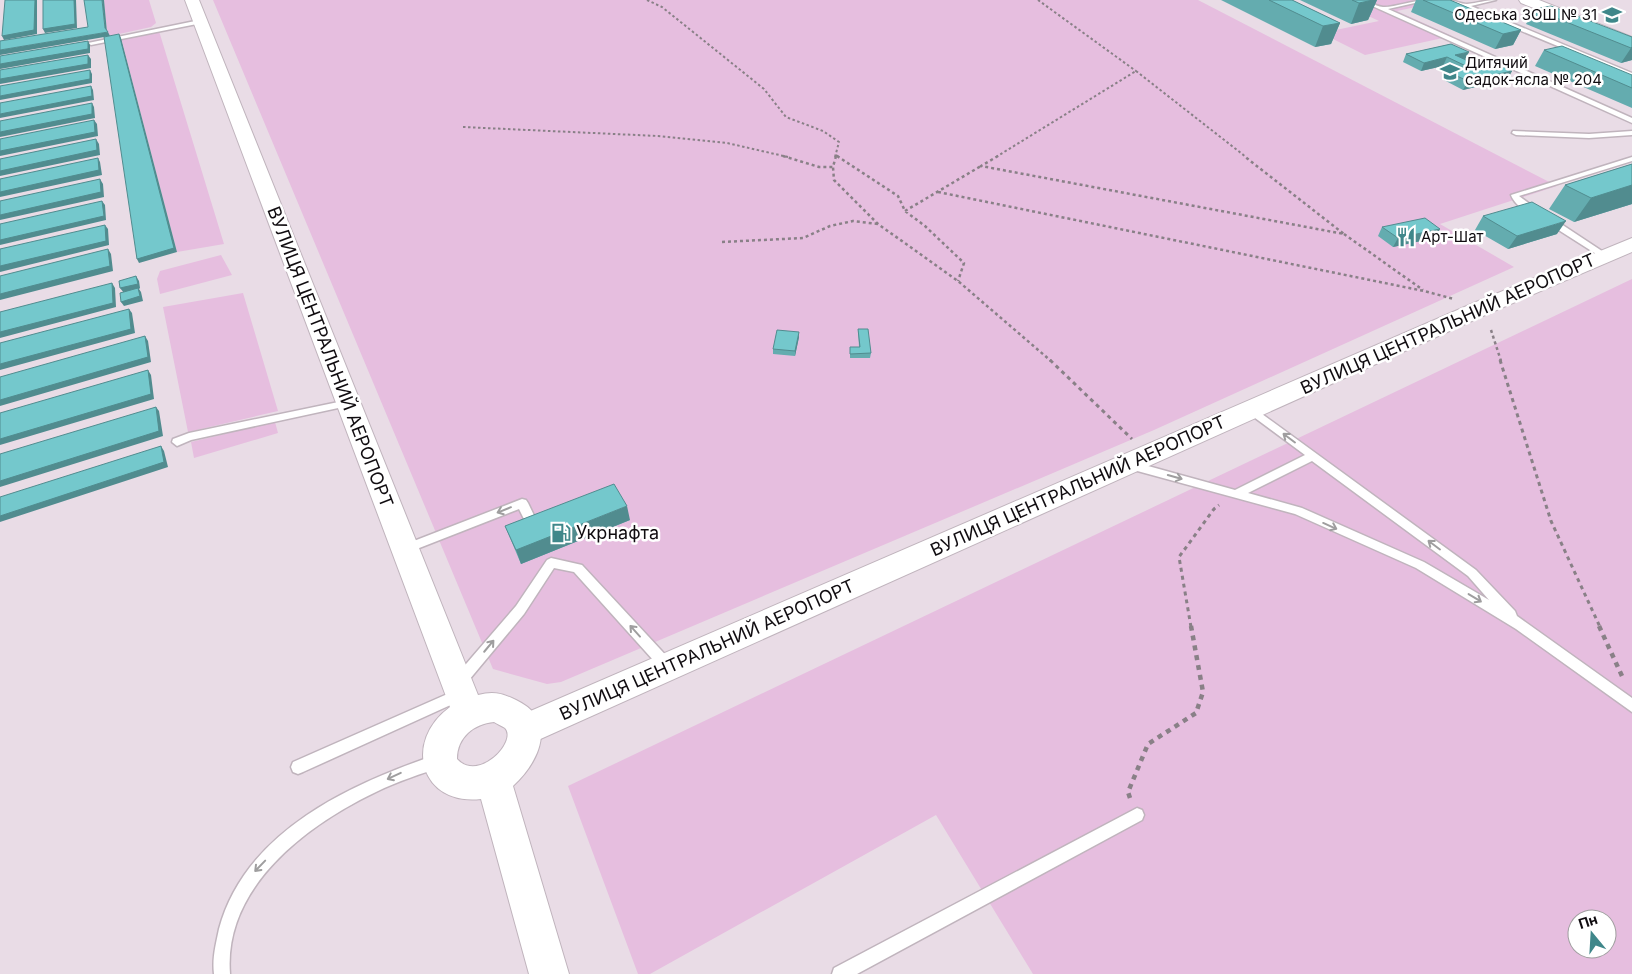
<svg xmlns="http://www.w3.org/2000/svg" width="1632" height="974" font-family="Inter,sans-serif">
<rect width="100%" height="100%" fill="#e9dce6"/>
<path fill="#e6bedf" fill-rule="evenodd" d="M104 0H149L156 23 151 27 110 36 107 32Z
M213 0H1198L1557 186 1440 224 1514 267 1154 430 561 682 547 684 493 669Z
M1334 0H1442L1444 1 1397 11 1452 36 1365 55 1321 33 1379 21Z
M159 31 224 244 177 252 121 38Z
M221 255 232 275 160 294 157 279 160 271Z
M1632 279V974H1033L936 815 650 974H638L568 786ZM1577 919H1607V949H1577Z
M243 293 278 411 188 432 163 307Z
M275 422 278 433 194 458 191 442Z"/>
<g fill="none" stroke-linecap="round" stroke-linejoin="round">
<defs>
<path id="service" d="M1359 0C1368 0 1374 6 1383 7 1392 8 1414 0 1428 0L1388 9 1632 118V123Z
M1447 0C1454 0 1461 4 1467 4 1477 3 1486 0 1496 0L1471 6 1632 73V77Z
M200 20 202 21V23L91 45 88 43Z
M1513 131 1589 134 1632 131V135L1589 138 1516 135 1512 133Z
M1632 157V161L1519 196 1538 210V214C1528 215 1514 204 1511 195Z
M1546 218H1552L1608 255 1604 258 1601 257 1546 222Z
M348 400 352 401 353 403 352 405 191 440 177 446 172 442 173 439 189 433Z
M1251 406 1476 570 1515 611 1517 616 1632 698V712L1516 629 1416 568 1295 514 1130 469 1124 465 1130 461 1235 490 1305 455 1247 412 1246 410 1247 408ZM1312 461 1468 576 1489 600 1424 562 1302 508 1248 493Z
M522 499 526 500 528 503 541 530 539 533H531L519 509 409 552H401L399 549 401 546Z
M551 558 582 565 673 663 675 667 673 671 668 673 663 671 574 572 554 568 524 614 464 686 459 688 454 686 452 682 454 678 516 606 547 560Z
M461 688 466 690 468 694 466 698 303 772 298 774 293 772 291 767 293 762Z
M439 754 444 756 446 761 444 766C421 774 398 781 376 792 307 825 223 887 230 974H214C212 958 216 944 219 929 245 831 352 783 439 754Z
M1137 808 1142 810 1144 815 1142 820 857 974H832L834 968Z"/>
<path id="tertiary" d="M1519 0H1539L1632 37V47L1521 3Z
M1632 238V252L1492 312 536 741 524 746 512 741 507 730 512 719 1476 302Z"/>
<path id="secondary" d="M185 0H199L478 695C493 691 502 693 516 700 558 720 540 761 513 786L569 974H529L481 799C420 806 403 741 450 707ZM494 722C497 724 502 726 505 728 518 741 479 783 457 759 457 737 474 724 494 722Z"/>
</defs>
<use href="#service" stroke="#c0b4bd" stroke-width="3"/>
<use href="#tertiary" stroke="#c0b4bd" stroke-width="2"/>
<use href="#secondary" stroke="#c0b4bd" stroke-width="2"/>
<path stroke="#898087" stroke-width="2" stroke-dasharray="2.5 2.5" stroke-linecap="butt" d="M647 0 662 7 764 89 786 117 823 131 839 142 835 157
M1038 0 1136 71
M1136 71 1246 157
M463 127 658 136 727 143 788 157
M836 155 839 157
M996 157 1136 71"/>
<path stroke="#898087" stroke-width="2.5" stroke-dasharray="3 3" stroke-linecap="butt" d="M783 156 819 167H833
M836 156 833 167 834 180 878 224 958 281 1051 361
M837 156 898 196 905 211 925 226 964 263 958 281
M998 156 981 166 1344 234 1244 156
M938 192 1424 291 1454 299
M905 211 981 166
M1344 234 1423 290
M722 242 803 238 830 226 853 221 878 224
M1491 330 1501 361"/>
<path stroke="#898087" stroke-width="3" stroke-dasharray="4 4" stroke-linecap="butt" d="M1050 360 1132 439
M1500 360 1551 521 1600 627
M1191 627 1179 557 1214 509 1219 505"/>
<path stroke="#898087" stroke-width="4.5" stroke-dasharray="5 5" stroke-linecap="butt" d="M1599 626 1622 676
M1130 798 1128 792 1148 744 1196 713 1203 692 1191 626"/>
<use href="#service" fill="#fff" fill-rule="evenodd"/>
<use href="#tertiary" fill="#fff" fill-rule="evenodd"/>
<use href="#secondary" fill="#fff" fill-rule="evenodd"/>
</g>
<path fill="#64acaf" d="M1221 0H1292L1340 23 1331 44 1315 47Z
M1300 0H1377L1368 20 1351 24Z
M1416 0H1450L1521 30 1513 45 1495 49 1411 12Z
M1534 9 1632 37V60L1621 63 1526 24Z
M1451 44 1465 60 1508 79 1463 90 1444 80 1448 72 1454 71 1443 66 1421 71 1403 62 1406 54Z
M1544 50 1632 75V108L1535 66Z
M1632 164V204L1574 222 1549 209 1565 185Z
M1483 216 1557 234 1508 249 1475 230Z
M1382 227 1440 229 1435 238 1393 247 1378 236Z
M858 329 871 353 870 358H850V347H859Z
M799 337 795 356 773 354V349Z
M630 520 521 564 505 526Z"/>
<path fill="#518c8f" d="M35 0H37V34L4 40 2 36Z
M74 0H76L77 28 45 33 43 29Z
M102 0H104L107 32 105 28Z
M1373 0H1377L1368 20 1351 24 1359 3Z
M1340 23 1331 44 1315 47 1323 26Z
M1521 30 1513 45 1495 49 1503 34Z
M108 32 110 36 0 55V50Z
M119 34 121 38 177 252 139 263 137 259Z
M88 41 90 45V53L0 69V64Z
M1632 47V60L1621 63 1631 48Z
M1469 52 1465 60 1455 55Z
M88 55 91 59V68L0 84V79Z
M1447 57 1443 66 1421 71 1424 63Z
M90 70 92 74V83L0 100V96Z
M1512 71 1508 79 1463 90 1468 81Z
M91 86 93 90 94 100 0 118V114Z
M92 103 94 107 95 118 0 137V132Z
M94 120 97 124 98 136 0 156V151Z
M96 139 99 144 100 155 0 176V171Z
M98 158 100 162 102 175 0 197V192Z
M100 179 103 184 104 197 0 220V215Z
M1632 185V204L1574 222 1591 198Z
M102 201 105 205 106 220 0 245V240Z
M1566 221 1557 234 1508 249 1517 236Z
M105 225 108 229 109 245 0 272V266Z
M1440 229 1435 238 1393 247 1398 238Z
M108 249 111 254 113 271 0 300V294Z
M136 276 139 281 140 288 139 289 141 292 143 301 124 306 121 302 124 293 120 288Z
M112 283 115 288 116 307 0 338V332Z
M129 309 132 313 135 333 0 370V364Z
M799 332V337L795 356V351Z
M145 336 148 341 151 362 0 406V400Z
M148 370 151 375 154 399 0 445V439Z
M156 407 159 411 163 436 0 487V481Z
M161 446 164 451 168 467 0 522V516Z
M627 506 630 520 521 564 516 550Z"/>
<path fill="#74c8cc" stroke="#518c8f" d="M5 0H35L34 30 2 36Z
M43 0H74L75 24 43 29Z
M84 0H102L105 28 108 32 0 50V41L88 27Z
M1269 0H1292L1340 23 1323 26Z
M1352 0H1373L1359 3Z
M1423 0H1450L1521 30 1503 34Z
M1551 6 1632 37V47L1631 48 1534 9Z
M119 34 174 248 137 259 104 37Z
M88 41V49L0 64V56Z
M1451 44 1469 52 1455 55 1477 65 1492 62 1512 71 1468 81 1448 72 1468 67 1447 57 1424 63 1406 54Z
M1562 46 1632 75V88L1544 50Z
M88 55V64L0 79V70Z
M90 70V79L0 96V86Z
M91 86 92 96 0 114V103Z
M92 103V114L0 132V121Z
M94 120 95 132 0 151V139Z
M96 139 97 150 0 171V159Z
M98 158 99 170 0 192V179Z
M1632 164V185L1591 198 1565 185Z
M100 179 101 192 0 215V201Z
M102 201 104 216 0 240V224Z
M1532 202 1566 221 1517 236 1483 216Z
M1425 218 1440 229 1398 238 1382 227Z
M105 225 106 241 0 266V249Z
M108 249 110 266 0 294V276Z
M136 276 138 284 120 288 119 281Z
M112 283 113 303 0 332V312Z
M138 288 140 296 121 302 120 293Z
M129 309 131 329 0 364V343Z
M858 329H868L871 353 850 354V347H860Z
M777 330 799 332 795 351 773 349Z
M145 336 148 357 0 400V377Z
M148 370 151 394 0 439V413Z
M156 407 159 431 0 481V454Z
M161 446 164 462 0 516V497Z
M614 484 627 506 516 550 505 526Z"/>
<defs><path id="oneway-shaft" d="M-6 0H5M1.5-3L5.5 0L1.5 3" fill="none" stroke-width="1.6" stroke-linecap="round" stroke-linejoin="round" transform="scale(1.25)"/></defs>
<g stroke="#9f9e9f">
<use href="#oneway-shaft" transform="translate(1289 438) rotate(-143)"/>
<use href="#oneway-shaft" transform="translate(1175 477) rotate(16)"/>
<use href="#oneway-shaft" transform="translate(504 510) rotate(158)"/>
<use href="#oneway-shaft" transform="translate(1330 526) rotate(24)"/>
<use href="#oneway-shaft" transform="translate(1434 545) rotate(-143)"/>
<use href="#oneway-shaft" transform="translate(1475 598) rotate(31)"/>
<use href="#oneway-shaft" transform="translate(635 631) rotate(-132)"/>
<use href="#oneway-shaft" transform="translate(489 646) rotate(-50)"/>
<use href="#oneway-shaft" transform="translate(394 776) rotate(155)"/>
<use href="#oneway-shaft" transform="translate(260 866) rotate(134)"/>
</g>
<defs>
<symbol id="school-bare" viewBox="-9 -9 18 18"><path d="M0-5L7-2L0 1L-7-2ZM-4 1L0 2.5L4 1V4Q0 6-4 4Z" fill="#3f878a" stroke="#fff" stroke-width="2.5" paint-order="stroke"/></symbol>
<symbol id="restaurant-bare" viewBox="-9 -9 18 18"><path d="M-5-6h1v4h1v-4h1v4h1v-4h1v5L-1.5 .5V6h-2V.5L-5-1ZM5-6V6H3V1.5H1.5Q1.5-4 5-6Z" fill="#3f878a" stroke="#fff" stroke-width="2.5" paint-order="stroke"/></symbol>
<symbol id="fuel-bare" viewBox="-9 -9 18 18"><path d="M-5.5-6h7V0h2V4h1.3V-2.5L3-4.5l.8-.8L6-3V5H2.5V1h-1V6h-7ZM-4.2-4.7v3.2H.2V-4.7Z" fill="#3f878a" stroke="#fff" stroke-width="2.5" paint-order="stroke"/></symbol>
</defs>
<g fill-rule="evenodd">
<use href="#school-bare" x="1598" y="1" width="28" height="28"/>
<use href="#school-bare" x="1436" y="58" width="28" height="28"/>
<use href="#restaurant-bare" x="1392" y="223" width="28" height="28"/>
<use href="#fuel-bare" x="547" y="519" width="28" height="28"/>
</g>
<g text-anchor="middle" stroke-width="5" stroke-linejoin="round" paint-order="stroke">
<g font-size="15" fill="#100c10" stroke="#fff" text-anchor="start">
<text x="1597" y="20" text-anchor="end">Одеська ЗОШ № 31</text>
<text x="1465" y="68">Дитячий<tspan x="1465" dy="17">садок-ясла № 204</tspan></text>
<text x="1421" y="242">Арт-Шат</text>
</g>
<g font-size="18" fill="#100c10" stroke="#fff">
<text transform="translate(1448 324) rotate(-24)" y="6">ВУЛИЦЯ ЦЕНТРАЛЬНИЙ АЕРОПОРТ</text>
<text transform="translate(330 357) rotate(69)" y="6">ВУЛИЦЯ ЦЕНТРАЛЬНИЙ АЕРОПОРТ</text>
<text transform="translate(1078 486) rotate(-24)" y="6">ВУЛИЦЯ ЦЕНТРАЛЬНИЙ АЕРОПОРТ</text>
<text transform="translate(707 650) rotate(-24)" y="6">ВУЛИЦЯ ЦЕНТРАЛЬНИЙ АЕРОПОРТ</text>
</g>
<g font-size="18" fill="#100c10" stroke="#fff" text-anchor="start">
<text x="576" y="539">Укрнафта</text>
</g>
</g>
<g transform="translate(1592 934) rotate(342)"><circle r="24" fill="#ffffff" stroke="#9f9e9f"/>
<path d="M0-4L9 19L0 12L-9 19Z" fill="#3f878a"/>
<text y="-8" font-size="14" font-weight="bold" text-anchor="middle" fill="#100c10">Пн</text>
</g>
</svg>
